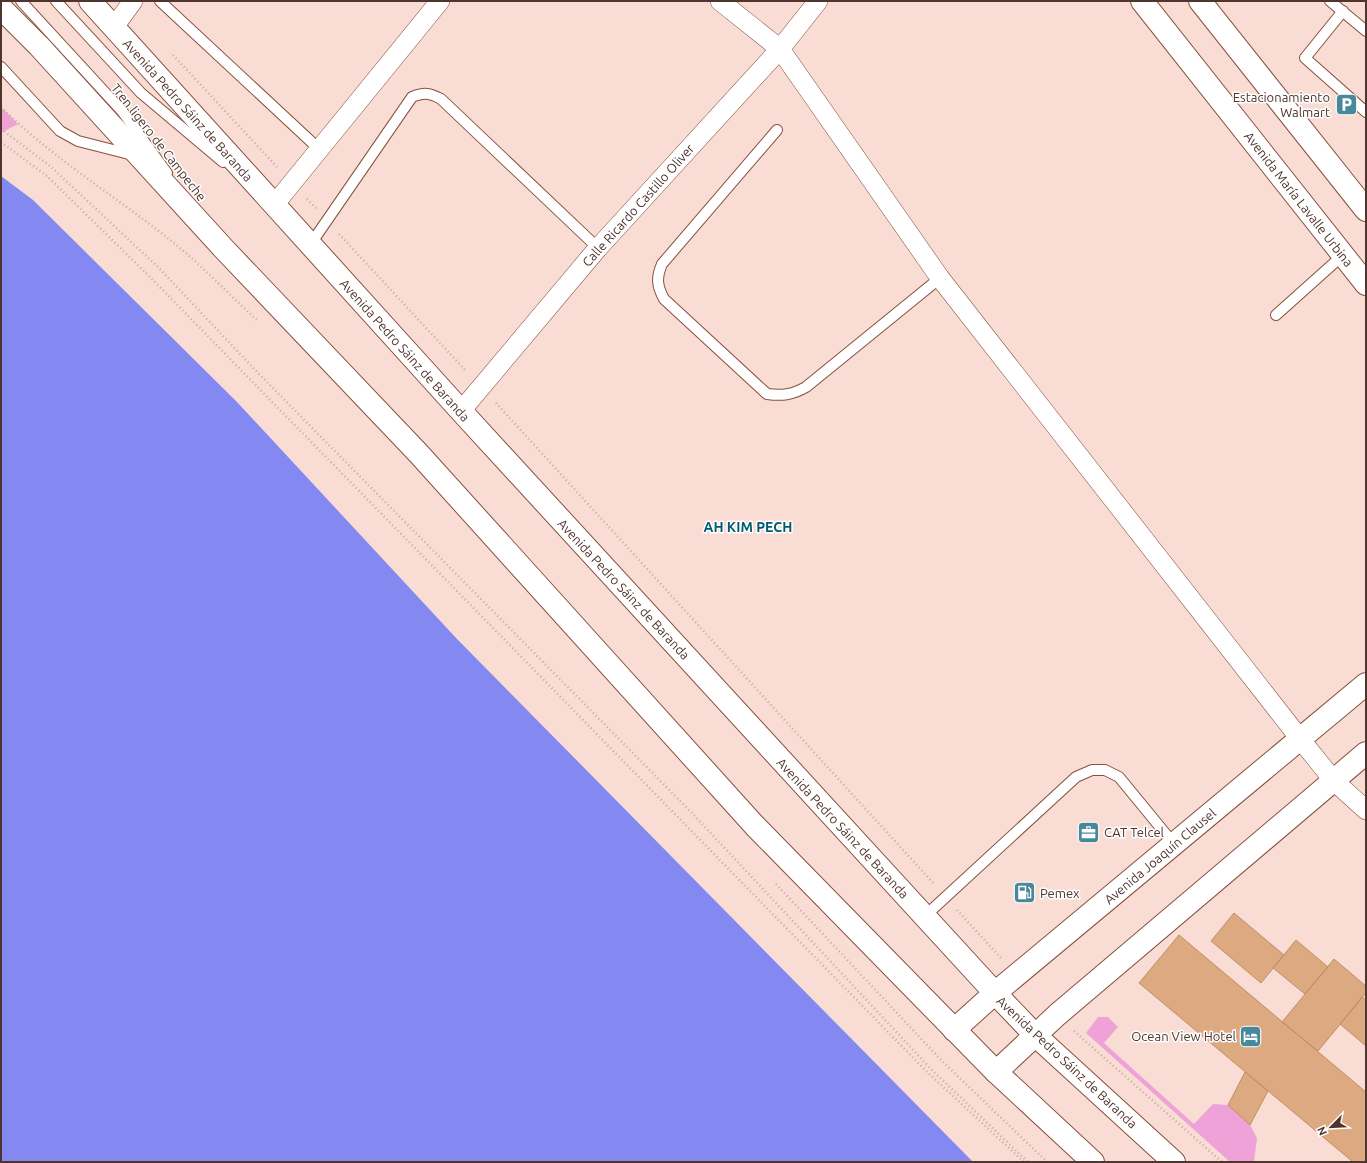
<svg xmlns="http://www.w3.org/2000/svg" width="1367" height="1163" font-family="Ubuntu,sans-serif">
<rect width="100%" height="100%" fill="#f9ddd4"/>
<path fill="#efa2d7" d="M1 107 18 124 1 133Z
M1098 1017H1108L1118 1027 1104 1043 1194 1124 1213 1104 1228 1105 1250 1125 1257 1138 1254 1162H1230L1086 1033Z"/>
<path fill="#8389f1" d="M1 176 33 200 237 402 457 639 973 1162H1Z"/>
<path fill="#dda981" stroke="#c08d66" d="M1234 913 1284 955 1261 983 1211 941Z
M1179 935 1366 1092V1162H1353L1139 983Z
M1296 940 1328 967 1305 994 1273 968Z
M1334 959 1366 986V993L1318 1051 1282 1022Z
M1362 997 1366 1000V1046L1340 1024Z
M1245 1072 1268 1091 1250 1125 1228 1105Z"/>
<g fill="none" stroke-linecap="round" stroke-linejoin="round">
<defs>
<path id="service" d="M21 1 122 111 167 173
M56 1 141 93 223 162
M160 1 319 149
M1330 1 1366 31
M1343 11 1305 58 1366 112
M1 67 60 131 78 141 133 155
M777 130 662 264C656 278 657 286 664 299L767 394C782 396 792 395 806 387L940 278
M310 245 412 97C424 92 430 93 441 99L598 248
M1276 315 1343 255
M925 916 1076 777 1092 770H1105L1119 777 1174 844"/>
<path id="minor" d="M720 1 780 49 940 278 1301 740 1334 781 1366 810
M114 27 133 1
M274 205 440 1
M461 411 598 248 780 49 818 1"/>
<path id="tertiary" d="M954 1030 995 993 1366 684
M996 1072 1057 1015 1366 753"/>
<path id="secondary" d="M1142 1 1366 284
M1200 1 1366 210"/>
<path id="primary" d="M90 1 461 411 995 993 1035 1035 1174 1162
M1 8 39 46 224 249 419 454 755 826 996 1072 1093 1162"/>
</defs>
<use href="#service" stroke="#88503d" stroke-width="12"/>
<use href="#minor" stroke="#88503d" stroke-width="20"/>
<use href="#tertiary" stroke="#88503d" stroke-width="24"/>
<use href="#secondary" stroke="#88503d" stroke-width="24"/>
<use href="#primary" stroke="#88503d" stroke-width="24"/>
<path stroke="#c4a9a0" stroke-width="2.5" stroke-dasharray="1 3" stroke-linecap="butt" d="M173 55 277 167
M1 107C52 158 114 195 170 240 201 264 228 294 257 320
M1 129 50 166 160 269 257 372 691 812 931 1069 1028 1162
M1 142 47 176 153 280 927 1072 1024 1162
M307 199 316 208
M339 234 466 371
M496 403 934 884
M776 884 942 1061 1047 1162
M957 910 1001 958
M1074 1031 1222 1162"/>
<use href="#service" stroke="#fff" stroke-width="10"/>
<use href="#minor" stroke="#fff" stroke-width="19"/>
<use href="#tertiary" stroke="#fff" stroke-width="22"/>
<use href="#secondary" stroke="#fff" stroke-width="22"/>
<use href="#primary" stroke="#fff" stroke-width="22"/>
</g>
<defs>
<symbol id="parking-square" viewBox="-11 -11 22 22"><rect x="-9" y="-9" width="18" height="18" rx="4" fill="#48889b" stroke="#fff"/><path d="M-3.5-5.5H1a3.5 3.5 0 0 1 0 7H-1V5.5H-3.5ZM-1-3.4V-.6H.8a1.4 1.4 0 0 0 0-2.8Z" fill="#fff"/></symbol>
<symbol id="office-square" viewBox="-11 -11 22 22"><rect x="-9" y="-9" width="18" height="18" rx="4" fill="#48889b" stroke="#fff"/><path d="M-6-3h4V-5.5h4V-3h4V5H-6ZM-1-4.5V-3h2v-1.5ZM-6 0V1H6V0Z" fill="#fff"/></symbol>
<symbol id="fuel-square" viewBox="-11 -11 22 22"><rect x="-9" y="-9" width="18" height="18" rx="4" fill="#48889b" stroke="#fff"/><path d="M-5.5-6h7V0h2V4h1.3V-2.5L3-4.5l.8-.8L6-3V5H2.5V1h-1V6h-7ZM-4.2-4.7v3.2H.2V-4.7Z" fill="#fff"/></symbol>
<symbol id="hotel-square" viewBox="-11 -11 22 22"><rect x="-9" y="-9" width="18" height="18" rx="4" fill="#48889b" stroke="#fff"/><path d="M-6-4.5h1.5V1H6V5H4.5V3h-9V5H-6ZM-4 0a1.8 1.8 0 1 1 3.6 0ZM.5 0V-2.5h3Q6-2.5 6 0Z" fill="#fff"/></symbol>
</defs>
<g fill-rule="evenodd">
<use href="#parking-square" x="1334" y="92" width="25" height="25"/>
<use href="#office-square" x="1076" y="820" width="25" height="25"/>
<use href="#fuel-square" x="1012" y="880" width="25" height="25"/>
<use href="#hotel-square" x="1238" y="1024" width="25" height="25"/>
</g>
<g text-anchor="middle" stroke-width="3" stroke-linejoin="round" paint-order="stroke">
<g font-size="13" fill="#4f352d" stroke="#fff" text-anchor="end">
<text x="1330" y="102">Estacionamiento<tspan x="1330" dy="15">Walmart</tspan></text>
<text x="1104" y="837" text-anchor="start">CAT Telcel</text>
<text x="1040" y="898" text-anchor="start">Pemex</text>
<text x="1236" y="1041">Ocean View Hotel</text>
</g>
<g font-size="13" fill="#4f352d" stroke="#fff">
<text transform="translate(188 110) rotate(48)" y="5">Avenida Pedro Sáinz de Baranda</text>
<text transform="translate(159 142) rotate(52)" y="5">Tren ligero de Campeche</text>
<text transform="translate(1299 199) rotate(52)" y="5">Avenida María Lavalle Urbina</text>
<text transform="translate(638 205) rotate(-48)" y="5">Calle Ricardo Castillo Oliver</text>
<text transform="translate(405 350) rotate(48)" y="5">Avenida Pedro Sáinz de Baranda</text>
<text transform="translate(624 589) rotate(47)" y="5">Avenida Pedro Sáinz de Baranda</text>
<text transform="translate(843 828) rotate(47)" y="5">Avenida Pedro Sáinz de Baranda</text>
<text transform="translate(1160 856) rotate(-40)" y="5">Avenida Joaquín Clausel</text>
<text transform="translate(1067 1062) rotate(43)" y="5">Avenida Pedro Sáinz de Baranda</text>
</g>
<g font-size="14" font-weight="bold" fill="#005c70" stroke="#fff">
<text x="748" y="532">AH KIM PECH</text>
</g>
</g>
<rect width="1367" height="1163" fill="none" stroke="#4f352d" stroke-width="4"/>
<g transform="translate(1331 1127) rotate(246)" stroke="#ffffff" stroke-width="3" paint-order="stroke">
<path d="M0-3L7 15L0 10L-7 15Z" fill="#4f352d"/>
<text y="-6" font-size="11" font-weight="bold" text-anchor="middle" fill="#4f352d">N</text>
</g>
</svg>
